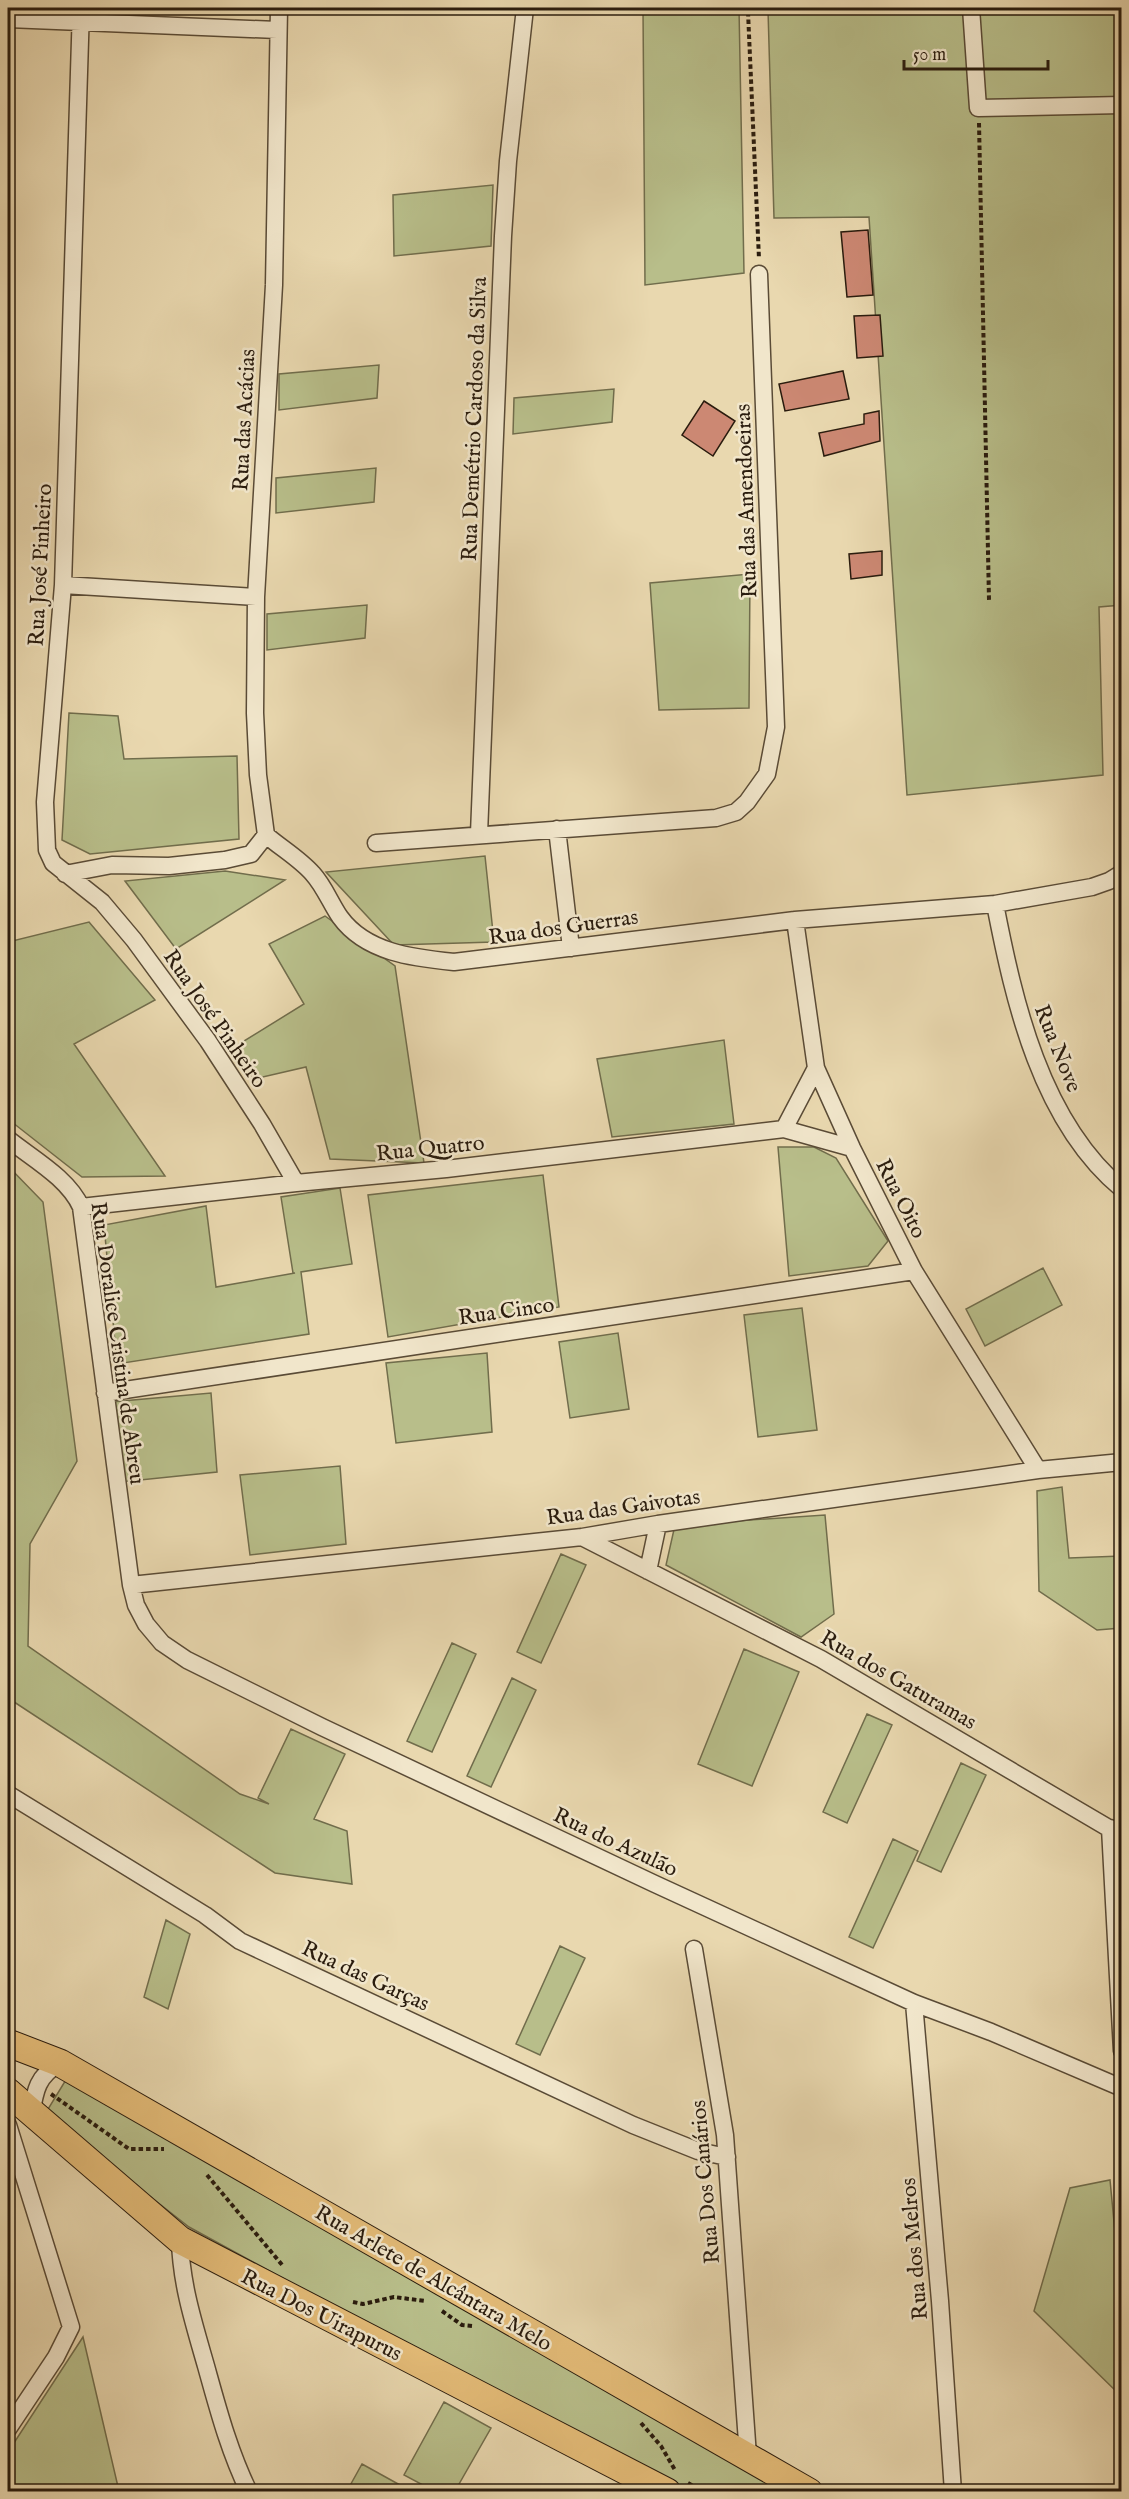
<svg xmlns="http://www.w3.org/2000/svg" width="1129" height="2499" font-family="'IM FELL English',serif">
<rect width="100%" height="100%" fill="#e9d8af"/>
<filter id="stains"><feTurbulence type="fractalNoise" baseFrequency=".00333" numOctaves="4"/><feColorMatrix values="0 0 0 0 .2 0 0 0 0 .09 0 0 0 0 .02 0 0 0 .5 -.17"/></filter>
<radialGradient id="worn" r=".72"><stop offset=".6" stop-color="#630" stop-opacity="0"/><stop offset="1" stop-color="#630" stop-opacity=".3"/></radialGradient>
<path fill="#b8be8a" stroke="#716d4c" stroke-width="1.5" d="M643 8H739L744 273 645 285Z
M774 8H1121L1122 605 1099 607 1103 775 907 795 869 217 774 218 768 10Z
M493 185 491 246 394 256 393 195Z
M379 365 377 398 279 410V374Z
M614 389 612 422 513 434 514 398Z
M376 468 374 502 276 513V478Z
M750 574 749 708 659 710 650 583Z
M367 605 365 638 267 650V614Z
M69 713 118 716 124 759 237 756 239 839 90 854 62 840Z
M485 856 494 942 394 945 326 872Z
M225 871 285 880 176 949 125 881Z
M325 916 395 966 424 1163 330 1159 306 1067 254 1079 231 1049 304 1004 269 944Z
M89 922 155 1000 74 1044 165 1176 82 1177 8 1119V942Z
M724 1040 734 1124 612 1137 597 1059Z
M778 1147H814L836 1158 888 1241 868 1266 789 1276Z
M8 1166 43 1202 77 1461 30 1544 28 1646 240 1794 269 1804 258 1798 291 1729 345 1754 314 1819 347 1831 352 1884 275 1873 8 1698Z
M543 1175 559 1307 388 1337 368 1195Z
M340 1188 352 1264 301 1272 309 1334 117 1364 104 1225 206 1206 216 1287 295 1273H293L281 1197Z
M1043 1268 1062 1305 985 1346 966 1309Z
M802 1308 817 1430 758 1437 744 1315Z
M618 1333 629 1409 570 1418 559 1342Z
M487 1353 492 1432 396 1443 386 1363Z
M211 1393 217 1472 121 1482 111 1402Z
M340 1466 346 1544 250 1555 240 1475Z
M1062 1487 1069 1558 1121 1556V1628L1097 1630 1039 1591 1037 1491Z
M825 1515 834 1614 801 1637 666 1565 675 1525Z
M561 1554 586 1565 541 1663 517 1652Z
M452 1643 476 1654 432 1752 407 1741Z
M744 1649 799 1672 752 1786 698 1764Z
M512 1678 536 1690 491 1787 467 1776Z
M867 1714 892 1725 847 1823 823 1812Z
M961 1763 986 1775 941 1872 917 1861Z
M893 1839 918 1851 873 1948 849 1937Z
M166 1920 190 1934 168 2009 144 1997Z
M560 1946 585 1958 540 2055 516 2044Z
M67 2078 789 2491H689L528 2412 189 2227 45 2114Z
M1110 2180 1121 2295V2396L1034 2311 1070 2188Z
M83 2337 119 2491H8V2452Z
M444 2402 491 2428 455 2491H434L404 2475Z
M362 2464 409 2490 408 2491H347Z"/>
<path fill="#cc8873" stroke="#2a1c0e" stroke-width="1.5" d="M868 230 873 295 847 297 841 232Z
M880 315 883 356 857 358 854 316Z
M843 371 849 399 785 411 779 384Z
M704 401 735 421 713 456 682 435Z
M879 411 880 441 824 456 819 433 864 424V414Z
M882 551V575L851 579 849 554Z"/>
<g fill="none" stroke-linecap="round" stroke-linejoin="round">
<defs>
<path id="street" d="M81 8 63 585 45 802 47 850 53 863 102 902 134 940 208 1041 262 1124 296 1183
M971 8 978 108 1122 105
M8 19 277 30
M63 585 256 597
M557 829 571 948
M479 834 503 236 508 161 525 8
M266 835C281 848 300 859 313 874 324 886 331 904 340 917 366 953 414 958 454 962L795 920 995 904 1092 887 1109 881 1122 873
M266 835 258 775 255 713 256 597 274 285 279 8
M376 843 716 818 736 812 747 802 767 774 776 727 759 274
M65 874 112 865 169 866 225 860 251 854 266 835
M995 904C1014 1002 1041 1122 1122 1189
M795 920 816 1068 852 1148 914 1271 1038 1470
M784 1129 852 1148
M8 1139C33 1159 68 1178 81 1207L131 1585 136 1605 146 1624 162 1643 187 1660 322 1727 655 1884 914 2003 991 2032 1122 2088
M81 1207 296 1183 446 1169 784 1129 816 1068
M105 1393 914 1271
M582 1537 821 1659 1122 1836
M648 1571 658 1524
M131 1585 582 1537 658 1524 1038 1470 1122 1462
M8 1794 205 1915 240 1941 633 2125 698 2151 727 2157
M1110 1828 1122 2051
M694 1949 725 2135 748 2456
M914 2003 940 2301 953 2492
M31 2115C35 2091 37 2076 60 2063
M8 2125 71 2327 56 2357 8 2429
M180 2240C181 2284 194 2324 206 2366 218 2409 229 2451 249 2492"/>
<path id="primary" d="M8 2043 60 2063 809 2492
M8 2092 180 2240 667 2492"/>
</defs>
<use href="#street" stroke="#5a4b36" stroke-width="19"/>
<use href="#primary" stroke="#2a1c0e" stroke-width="29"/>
<path stroke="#2a1c0e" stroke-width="4" stroke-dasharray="4.5 3" stroke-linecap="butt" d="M748 12 759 259
M979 123 989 600
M51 2094 129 2149H164
M207 2175 283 2266
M353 2302 363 2304 394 2297 425 2301
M442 2311 462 2325 472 2326
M641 2423 661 2446 675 2470
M688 2483 699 2489 713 2492"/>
<use href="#street" stroke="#f1e6cb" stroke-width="16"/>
<use href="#primary" stroke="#e4bc78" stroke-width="27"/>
</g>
<g text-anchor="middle" stroke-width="5" stroke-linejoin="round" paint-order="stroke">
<g font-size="22" fill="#2a1c0e" stroke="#f1e6cb">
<text transform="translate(473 419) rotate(-88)" y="8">Rua Demétrio Cardoso da Silva</text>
<text transform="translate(243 420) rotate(-87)" y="8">Rua das Acácias</text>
<text transform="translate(745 501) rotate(-92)" y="8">Rua das Amendoeiras</text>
<text transform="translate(39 565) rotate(-87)" y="8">Rua José Pinheiro</text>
<text transform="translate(563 926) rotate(-8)" y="8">Rua dos Guerras</text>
<text transform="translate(216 1018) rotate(55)" y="8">Rua José Pinheiro</text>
<text transform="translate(1059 1048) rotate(68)" y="8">Rua Nove</text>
<text transform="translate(430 1147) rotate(-6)" y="8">Rua Quatro</text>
<text transform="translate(902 1198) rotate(63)" y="8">Rua Oito</text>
<text transform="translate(506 1310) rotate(-8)" y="8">Rua Cinco</text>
<text transform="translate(119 1343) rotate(82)" y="8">Rua Doralice Cristina de Abreu</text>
<text transform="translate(623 1506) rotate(-8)" y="8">Rua das Gaivotas</text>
<text transform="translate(899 1679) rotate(30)" y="8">Rua dos Gaturamas</text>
<text transform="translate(616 1841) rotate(25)" y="8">Rua do Azulão</text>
<text transform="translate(366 1975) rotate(25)" y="8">Rua das Garças</text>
<text transform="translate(704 2182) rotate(-95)" y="8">Rua Dos Canários</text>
<text transform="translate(913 2249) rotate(-95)" y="8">Rua dos Melros</text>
<text transform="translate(434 2277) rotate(30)" y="8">Rua Arlete de Alcântara Melo</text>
<text transform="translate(322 2314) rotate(27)" y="8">Rua Dos Uirapurus</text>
</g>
</g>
<rect width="1129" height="2499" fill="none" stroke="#e9d8af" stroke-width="30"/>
<rect x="9" y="9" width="1111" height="2481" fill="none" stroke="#2a1c0e" stroke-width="3"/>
<rect x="15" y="15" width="1099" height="2469" fill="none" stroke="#2a1c0e" stroke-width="1.5"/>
<path d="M904 60v9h144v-9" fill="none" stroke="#2a1c0e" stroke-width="3"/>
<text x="913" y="60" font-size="18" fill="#2a1c0e" stroke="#f1e6cb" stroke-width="4.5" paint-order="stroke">50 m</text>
<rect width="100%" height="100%" filter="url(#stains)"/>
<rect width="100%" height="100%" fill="url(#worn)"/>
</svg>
